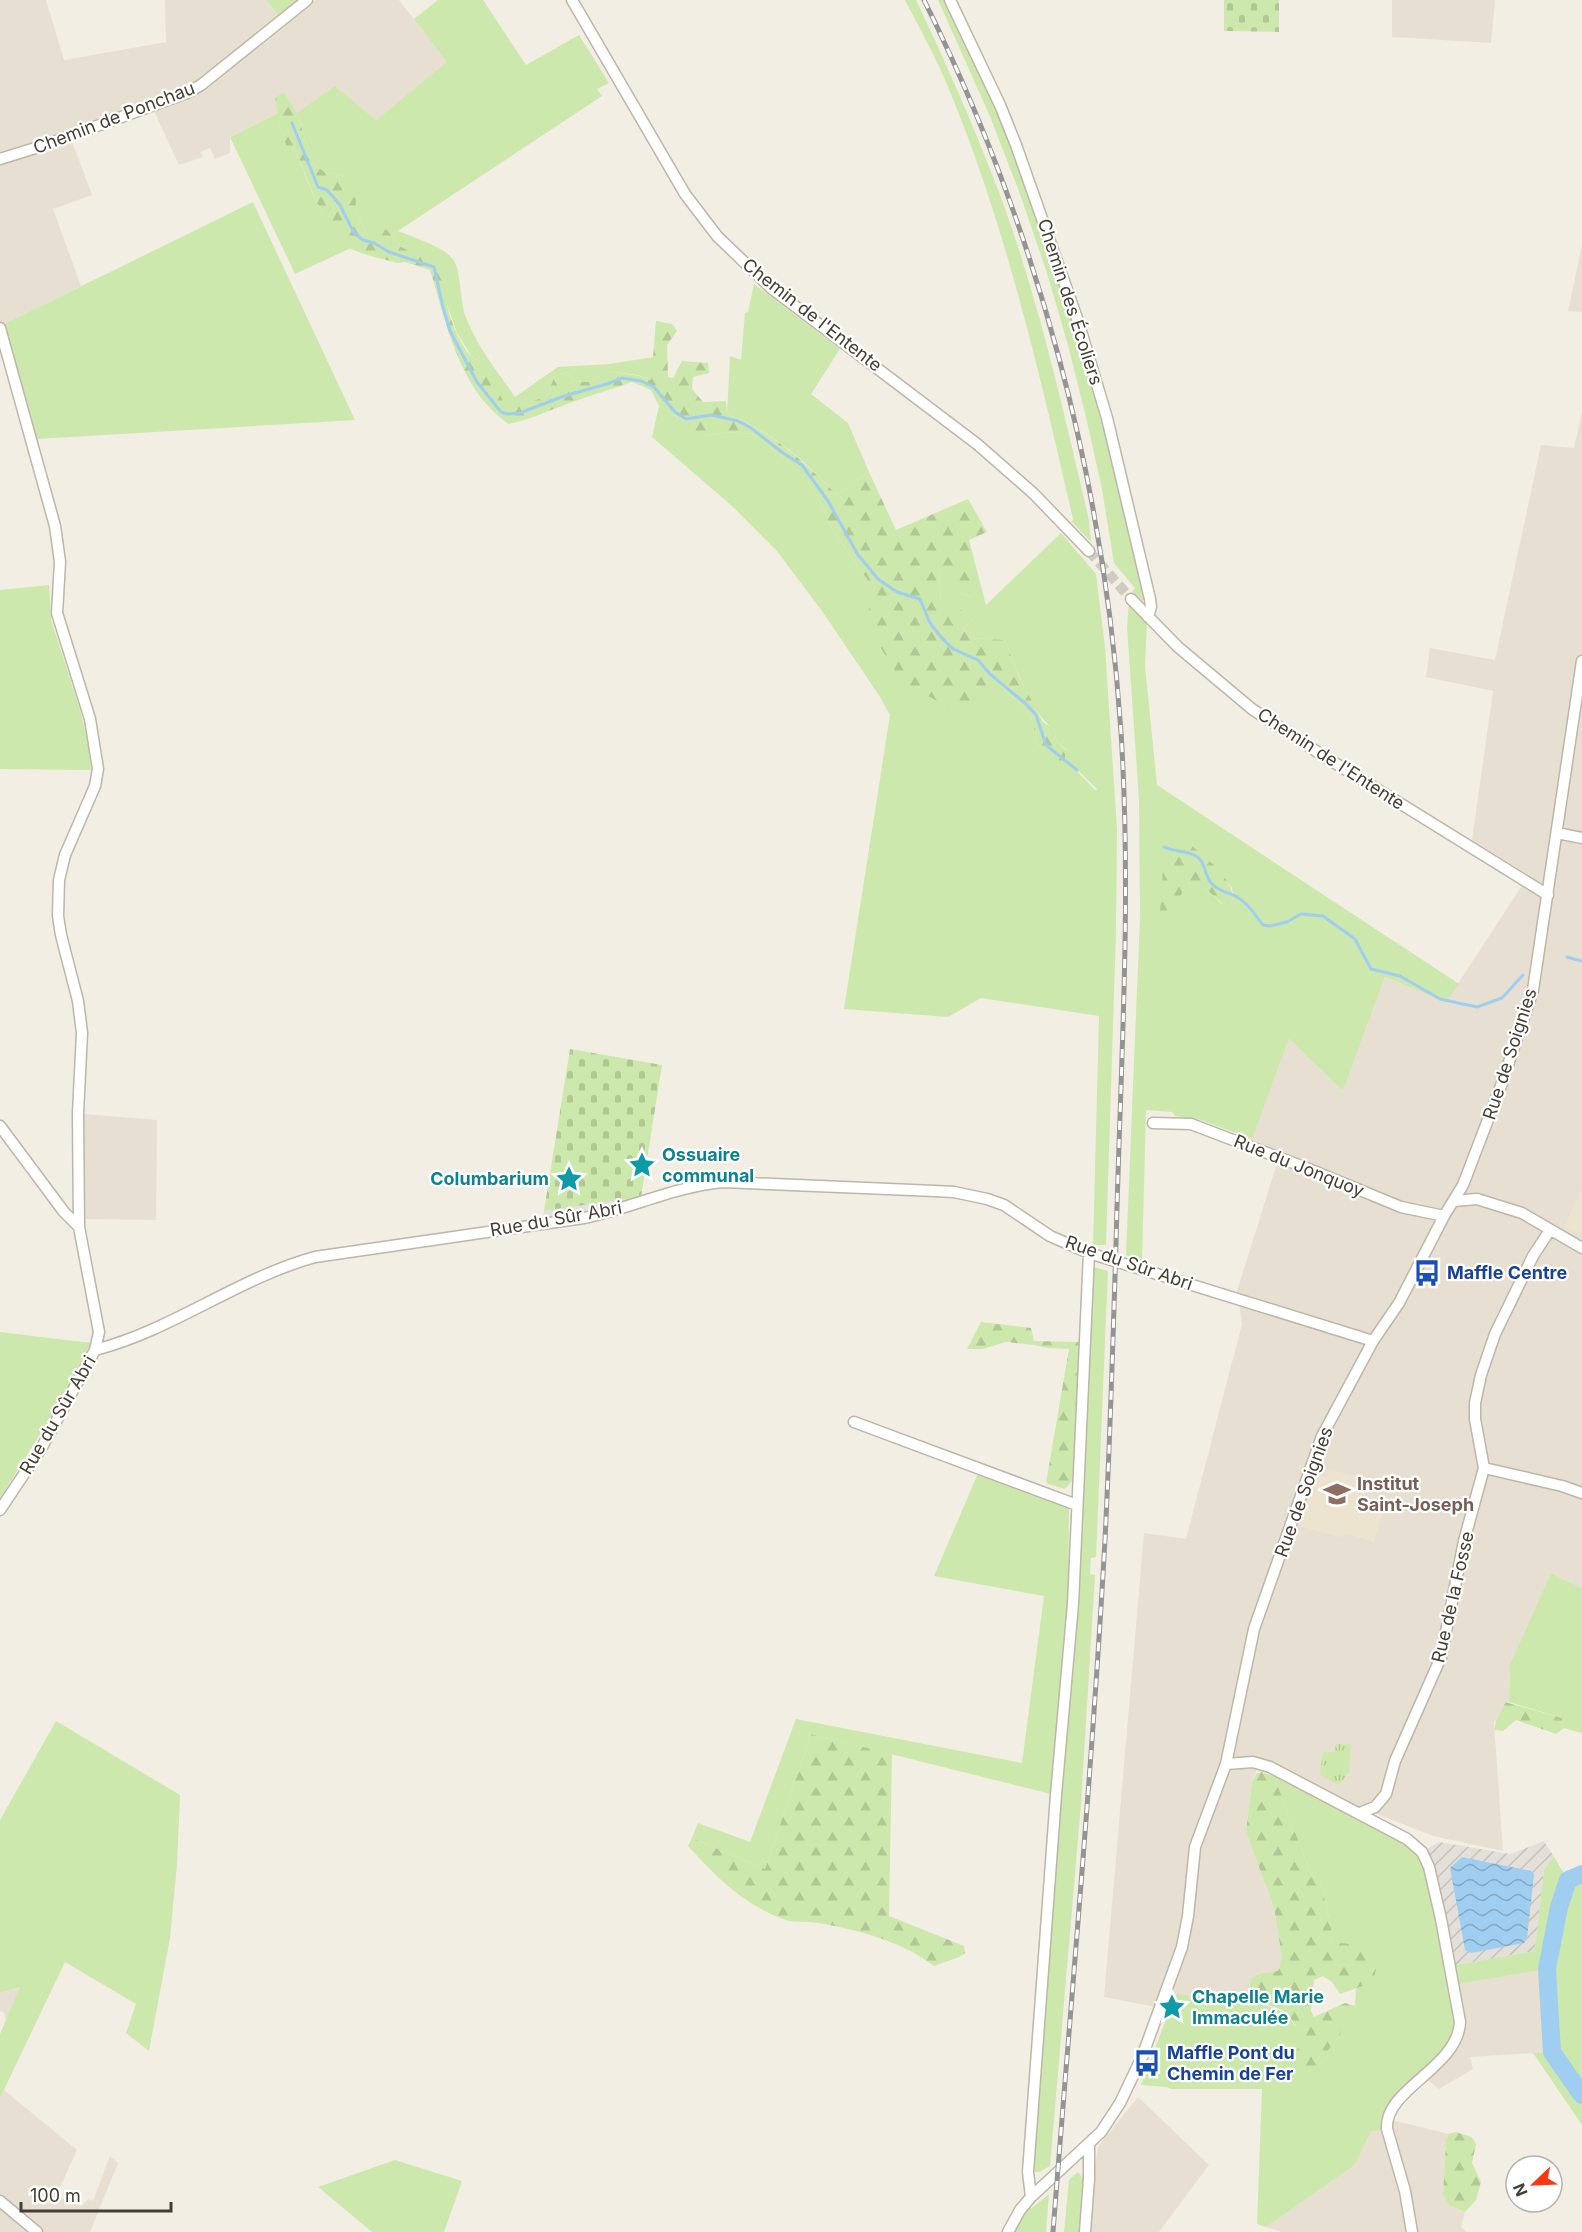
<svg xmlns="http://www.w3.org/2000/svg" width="1582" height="2232" font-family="Inter,sans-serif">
<defs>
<pattern id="industrial-furrows" width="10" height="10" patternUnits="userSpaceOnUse" patternTransform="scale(1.5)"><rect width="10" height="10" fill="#e4e0d9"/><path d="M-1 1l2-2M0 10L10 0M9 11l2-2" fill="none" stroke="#c5c1bb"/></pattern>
<pattern id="forest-firs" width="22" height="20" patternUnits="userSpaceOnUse" patternTransform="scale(1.5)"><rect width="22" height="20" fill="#cce8ac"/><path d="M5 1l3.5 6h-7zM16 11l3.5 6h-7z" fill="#b1c895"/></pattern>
<pattern id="cemetery-stones" width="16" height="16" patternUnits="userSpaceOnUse" patternTransform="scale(1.5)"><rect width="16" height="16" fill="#cce8ac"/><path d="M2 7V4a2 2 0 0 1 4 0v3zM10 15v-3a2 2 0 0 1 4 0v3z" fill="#b1c895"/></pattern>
<pattern id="park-tufts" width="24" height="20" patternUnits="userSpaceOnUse" patternTransform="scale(1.5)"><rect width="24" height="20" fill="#cce8ac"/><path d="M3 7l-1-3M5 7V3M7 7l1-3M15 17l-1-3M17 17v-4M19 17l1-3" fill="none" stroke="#b1c895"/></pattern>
<pattern id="water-waves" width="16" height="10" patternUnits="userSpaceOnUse" patternTransform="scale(1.5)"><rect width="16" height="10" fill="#9fcef1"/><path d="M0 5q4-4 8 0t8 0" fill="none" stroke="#83a9c4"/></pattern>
</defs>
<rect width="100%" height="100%" fill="#f2eee4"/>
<path fill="#e7e0d2" d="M0 0H46L64 60 166 42 165 0H266L286 24 315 0H399L448 62 376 120 335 87 297 113 284 92 275 97 278 113 230 137V153L215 159 210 148 201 152 203 157 179 165 153 109 71 139 92 195 53 209 81 286 4 324H0Z
M1392 0H1495L1491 43 1392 37Z
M1582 245V312L1568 311Z
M1582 412V1588L1551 1573 1510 1664 1509 1702H1505L1502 1712 1494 1723 1503 1851 1433 1836 1258 1767 1252 1782 1246 1832 1274 1908 1282 1958 1278 1971 1262 1973 1251 1995 1262 2004 1164 1994 1156 2007 1104 1997 1144 1533 1186 1539 1242 1324 1237 1291 1278 1160 1248 1148 1289 1039 1343 1091 1385 977 1446 1002 1529 875 1472 840 1493 691 1426 677 1430 648 1495 660 1541 445 1574 448Z
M84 1114 157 1120 156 1220 82 1219Z
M1547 1969 1552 2052 1470 2057 1473 2069 1439 2089 1423 2076 1454 1985Z
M21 1987 6 2020 4 2013 0 2011V1993Z
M4 2090 77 2150 56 2196 82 2206 88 2199 93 2201 110 2156 118 2163 90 2232H40L0 2197V2098Z
M1138 2097 1209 2165 1159 2232H1085L1098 2147Z
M1388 2119 1449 2134 1446 2139 1443 2195 1449 2205 1465 2212 1461 2227 1467 2232H1282L1266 2227 1355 2165 1371 2131Z
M0 2204 33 2232H0Z"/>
<path fill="url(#industrial-furrows)" d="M1544 1841 1554 1857 1544 1869 1535 1951 1450 1966 1422 1852 1439 1842 1510 1854Z"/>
<path fill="#ece4ce" d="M1582 1189V1236L1564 1226Z
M1329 1469 1368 1480 1360 1508 1382 1514 1374 1542 1344 1533 1343 1538 1300 1526 1318 1474 1327 1477Z"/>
<path fill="#cce8ac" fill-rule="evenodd" d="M266 0H299L279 16Z
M438 0H483L526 65 579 35 609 83 597 89 602 96 398 231C412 237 446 247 454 261 461 272 460 300 465 315 476 345 497 371 515 397L558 367 609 364 654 357 651 380C637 373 622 374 607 371L588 382 575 381 567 372 554 377 547 397 524 403 508 411 483 364 472 357 457 333 445 299 443 279 418 256 401 247 386 229 376 236 366 233 355 210 346 177 325 172 313 164 297 113 335 86 376 120 447 62 414 19Z
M905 0H916C945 61 973 124 997 187 1038 295 1063 409 1089 520L1091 542 1072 522 1073 519C1039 371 1005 222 946 82 934 54 919 27 905 0Z
M938 0H946L999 111 1041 224 1103 416 1146 599 1142 601 1132 592 1135 588 1114 563 1102 489 1086 417 1068 345 1047 273 1020 194 989 114Z
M278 113 279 127 283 133 286 146 295 151C308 180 324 232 351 248L295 274 230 137Z
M253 202 355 420 37 439 4 324Z
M754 284 840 349 811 394 848 423 869 472 837 495C803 459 774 433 727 414L730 356 741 360 745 313 748 312Z
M659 406 683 420 693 421 704 436 726 432 753 434 796 468 817 494 833 531 869 582V628L998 683 1030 714 1039 747 1070 764 1096 791 1097 789 1065 758 1066 749 1057 742 1054 729C1032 715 1015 665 1005 640L972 638 963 629 972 620 963 611 941 603 939 571 958 592 971 597 981 586 986 605 1061 533 1096 574 1105 647 1117 829 1116 932 1106 1245H1093L1099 1016 981 998 948 1017 844 1009 890 715 880 697 822 611 776 550 732 506 652 437Z
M49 585 51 620 80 710 88 742 91 770 0 769V590Z
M1129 603 1147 622 1145 666 1157 785 1459 984 1446 1002 1385 977 1343 1091 1289 1039 1252 1139 1201 1120 1175 1116 1172 1112 1146 1110 1142 1261 1126 1255 1140 918 1139 799 1127 627ZM1210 861 1232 888 1234 900 1222 904 1202 886 1187 883Z
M1094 1267 1108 1271 1096 1557 1091 1558 1090 1574 1095 1575 1081 1804 1050 2166 1039 2172H1028L1077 1604Z
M0 1332 91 1343 57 1407 0 1498Z
M979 1471 1069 1507 1068 1599 1051 1794 811 1734 765 1869 692 1838 698 1823 750 1842 796 1719 1022 1763 1044 1596 934 1576Z
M1551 1573 1582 1588V1733L1564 1728 1562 1718 1509 1702 1510 1664Z
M56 1721 180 1795 177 1864 170 1938 149 2051 126 2033 136 2004 65 1962 0 2098V2034L20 1987 0 1993V1820Z
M1274 1776 1398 1841 1407 1839 1422 1852 1450 1966 1535 1951 1544 1869 1554 1857 1568 1880 1582 1874V2125L1533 2053 1552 2052 1547 1969 1454 1985 1458 2039 1396 2103 1387 2129 1371 2131 1355 2165 1266 2227 1257 2224 1262 2089H1171L1167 2087 1141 2085 1170 2009 1173 2011 1175 2006 1172 2004 1177 1994 1264 2005 1287 2013 1294 2025 1302 2031 1326 2061 1328 2050 1339 2037 1344 2025 1357 2016 1355 2006 1356 1989 1363 1986 1334 1943 1321 1882 1311 1874Z
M395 2160 462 2181 444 2232H372L318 2187Z
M1078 2172 1084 2180V2232H1064L1069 2180Z
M1049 2194 1046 2232H1008L1020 2210 1032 2208Z"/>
<path fill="url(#forest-firs)" d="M284 92 297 113 313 164 325 172 346 177 357 190 355 210 366 233 376 235 386 229 401 247 447 269C438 291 455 340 472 357 475 360 480 361 483 364 495 377 499 396 508 410L524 403 547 397 554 377 567 372 575 381 588 382 607 371C622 374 637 374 651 380L656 321 672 324 677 331 667 345 668 377 673 378 682 361 708 363 709 373 693 377 692 389 703 402 726 401 727 414C775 434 801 459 837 495L869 472 896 530 968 499 987 532 969 540 981 586 971 597 958 592 939 572 941 602 963 611 973 619 963 629 972 638 1005 640 1020 679 1043 722 1054 729 1057 742 1066 750 1065 758 1060 761 1039 747 1030 714 999 684 974 713 951 709 900 680 869 628V582L833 531 817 494 796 468 753 434 726 432 704 436 694 430 693 421 683 420 659 406 651 390 632 382C611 390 590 395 570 403 549 410 530 420 508 424 501 418 493 412 487 405 455 368 444 316 430 270L405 262 398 263C384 259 352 253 342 243 321 222 308 178 295 151L286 146 283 133 279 127 275 97Z
M1187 842C1205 857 1231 875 1234 901L1223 904 1202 886 1187 883 1173 911 1160 913 1164 854Z
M981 1322 1031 1328 1034 1341 1079 1342 1073 1480 1065 1489 1046 1483 1069 1349 1048 1348 1034 1345 1006 1342 983 1349H967Z
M1505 1702 1562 1718 1564 1728 1556 1734 1516 1720 1503 1731 1495 1730C1494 1720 1502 1712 1505 1702Z
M811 1734 892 1754 889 1916 964 1946 965 1953 959 1957 934 1966C901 1941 859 1930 818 1923 808 1921 796 1923 786 1920 745 1906 717 1878 688 1846L692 1838 765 1869Z
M1261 1772 1274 1776 1311 1874 1321 1882 1334 1943C1357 1943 1363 1947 1377 1964L1374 1979 1363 1986 1340 1994 1332 1982 1323 1976 1314 1980 1311 2011 1314 2017 1345 2003 1355 2006 1358 2016 1344 2025 1339 2037 1328 2050 1326 2061 1316 2069 1304 2068 1296 2058 1302 2031C1291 2024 1293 2018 1287 2013 1271 2001 1245 2008 1251 1978L1262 1973 1278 1971 1282 1958 1274 1908 1246 1832 1252 1782 1256 1774Z
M1456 2132 1472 2137 1476 2144 1472 2163 1481 2182 1476 2200 1465 2212 1449 2205 1443 2195 1446 2139 1449 2134Z"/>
<path fill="url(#cemetery-stones)" d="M1224 0H1279V32L1224 31Z
M570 1049 662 1065 641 1197 544 1211Z"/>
<path fill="url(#park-tufts)" d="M1336 1744H1351L1349 1772 1339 1785 1320 1775 1323 1752H1335Z"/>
<path fill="#e3e1dd" d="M641 1197 638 1203 541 1224 544 1211Z"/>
<path fill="url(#water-waves)" d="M1462 1857 1531 1871 1534 1874 1527 1939 1524 1943 1471 1953 1465 1950 1450 1868Z"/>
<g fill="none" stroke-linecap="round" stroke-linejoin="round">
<path stroke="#9fcef1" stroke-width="3" d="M292 123 318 187 327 190 340 205 354 233 363 240 374 243 389 252 434 267 443 307 450 331 477 382 501 412 507 414 520 413 564 396 607 384 622 378 641 381 654 387 675 412 686 419 711 415 738 421 751 428 783 453 802 465 828 501 858 555 869 568 878 579 897 592 920 599 930 623 941 637 953 649 978 660 990 674 1026 704 1036 715 1046 745 1077 770
M1164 847C1174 852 1186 850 1196 856 1206 862 1204 876 1212 884 1220 892 1228 892 1237 897 1249 904 1255 915 1263 925L1270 926 1287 922 1301 914 1323 916 1355 939 1371 969 1400 976 1440 999 1477 1007 1502 998 1523 975
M1567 957 1582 961"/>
<path stroke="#9fcef1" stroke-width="18" d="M1582 1874 1568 1880 1559 1907 1547 1969 1552 2052 1582 2095"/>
<path stroke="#cfcbc1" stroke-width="10" stroke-dasharray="10 5" stroke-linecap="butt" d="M1089 551 1131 599"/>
<defs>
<path id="minor" d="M572 0 685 194 717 236 771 288 977 444 1034 494 1089 551
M950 0 1000 105 1016 145 1078 321 1107 418 1150 599 1151 607 1148 617
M0 159 45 145 187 93 201 85 307 0
M0 328 55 526 60 562 57 613 90 719 98 769 95 786 65 855 59 880 58 916 61 935 78 1001 82 1033 78 1113 79 1227 99 1332 95 1350
M1131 599 1178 647 1252 709 1322 755 1548 895
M1557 833 1582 838
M1153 1123 1191 1124 1309 1169 1401 1207 1444 1216
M0 1126 64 1212 79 1227
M1454 1201 1477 1199 1522 1213 1582 1248
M854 1422 1077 1505
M1484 1468 1562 1486 1582 1493
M0 1510 42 1447 95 1350C173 1330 238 1278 315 1257L584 1218C632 1208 676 1186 724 1182L935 1191 954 1192 987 1199 1004 1205 1050 1236 1089 1253 1373 1341
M1226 1764 1253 1762 1270 1767 1407 1839 1422 1852 1429 1867 1441 1919 1460 2022C1458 2068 1384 2089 1387 2129L1405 2191 1412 2232
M1360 1813 1375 1807 1386 1794 1395 1761 1441 1657 1464 1541 1484 1468 1475 1419V1403L1481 1375 1495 1334 1533 1256 1550 1230
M1031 2197 1028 2172 1056 1795 1073 1604 1089 1253
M0 2201 37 2232
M1008 2232 1020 2210 1031 2197 1101 2132 1120 2103 1142 2057 1182 1947 1188 1916 1195 1847 1226 1764 1254 1629 1322 1436 1373 1341 1399 1303 1444 1216 1463 1185 1502 1083 1533 990 1582 661
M1085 2232 1089 2179V2144"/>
</defs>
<use href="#minor" stroke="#beb6a7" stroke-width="13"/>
<use href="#minor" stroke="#fff" stroke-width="10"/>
<defs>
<path id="rail" d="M924 0C1037 228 1104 478 1121 732 1132 902 1120 1073 1116 1244 1113 1342 1110 1441 1105 1540 1092 1771 1071 2001 1053 2232"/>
</defs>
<use href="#rail" stroke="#949494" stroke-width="5"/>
<use href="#rail" stroke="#fff" stroke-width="3" stroke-dasharray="9" stroke-linecap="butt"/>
</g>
<defs>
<symbol id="sight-bare" viewBox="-9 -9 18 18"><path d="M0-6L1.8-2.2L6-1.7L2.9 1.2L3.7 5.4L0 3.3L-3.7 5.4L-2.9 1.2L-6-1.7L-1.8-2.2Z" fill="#0f9aa8" stroke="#fff" stroke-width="2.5" paint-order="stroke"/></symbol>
<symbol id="bus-bare" viewBox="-9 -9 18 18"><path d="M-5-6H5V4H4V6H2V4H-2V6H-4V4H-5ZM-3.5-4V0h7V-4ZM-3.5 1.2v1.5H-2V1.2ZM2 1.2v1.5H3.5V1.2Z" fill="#1a4fb4" stroke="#fff" stroke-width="2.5" paint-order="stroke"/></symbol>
<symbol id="school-bare" viewBox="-9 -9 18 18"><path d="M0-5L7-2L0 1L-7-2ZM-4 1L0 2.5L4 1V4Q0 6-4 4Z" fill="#8d6e63" stroke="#fff" stroke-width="2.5" paint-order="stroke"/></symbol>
</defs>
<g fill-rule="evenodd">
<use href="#sight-bare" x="623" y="1146" width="38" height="38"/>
<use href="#sight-bare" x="550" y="1160" width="38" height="38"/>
<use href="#bus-bare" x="1408" y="1254" width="38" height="38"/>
<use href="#school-bare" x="1318" y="1475" width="38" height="38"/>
<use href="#sight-bare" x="1153" y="1988" width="38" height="38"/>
<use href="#bus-bare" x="1128" y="2044" width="38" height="38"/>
</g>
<g text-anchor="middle" stroke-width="4.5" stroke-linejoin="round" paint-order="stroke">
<g font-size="18" fill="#453e34" stroke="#fff">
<text transform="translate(114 118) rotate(-21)" y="6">Chemin de Ponchau</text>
<text transform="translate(1070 302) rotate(72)" y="6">Chemin des Écoliers</text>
<text transform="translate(812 315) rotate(38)" y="6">Chemin de l'Entente</text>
<text transform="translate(1331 759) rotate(33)" y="6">Chemin de l'Entente</text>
<text transform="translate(1510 1054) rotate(-72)" y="6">Rue de Soignies</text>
<text transform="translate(1299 1166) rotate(22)" y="6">Rue du Jonquoy</text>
<text transform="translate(556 1219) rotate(-10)" y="6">Rue du Sûr Abri</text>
<text transform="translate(1129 1263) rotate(19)" y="6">Rue du Sûr Abri</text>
<text transform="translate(58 1415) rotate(-60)" y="6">Rue du Sûr Abri</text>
<text transform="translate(1304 1492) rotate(-70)" y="6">Rue de Soignies</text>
<text transform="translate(1453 1597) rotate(-77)" y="6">Rue de la Fosse</text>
</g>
<g font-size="18" font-weight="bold" fill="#0d838f" stroke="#fff" text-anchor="start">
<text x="662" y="1161">Ossuaire<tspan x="662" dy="21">communal</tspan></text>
<text x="549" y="1185" text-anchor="end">Columbarium</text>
<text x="1192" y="2003">Chapelle Marie<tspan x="1192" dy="21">Immaculée</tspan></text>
</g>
<g font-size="18" font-weight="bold" fill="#164399" stroke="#fff" text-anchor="start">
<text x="1447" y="1279">Maffle Centre</text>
<text x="1167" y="2059">Maffle Pont du<tspan x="1167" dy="21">Chemin de Fer</tspan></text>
</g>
<g font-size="18" font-weight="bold" fill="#785e54" stroke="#fff" text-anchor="start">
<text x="1357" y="1490">Institut<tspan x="1357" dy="21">Saint-Joseph</tspan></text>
</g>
</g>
<g transform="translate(1534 2184) rotate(247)"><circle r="28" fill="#ffffff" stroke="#b5b2ae" stroke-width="1.5"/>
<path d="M0-4.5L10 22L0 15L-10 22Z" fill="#fe3710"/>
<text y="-9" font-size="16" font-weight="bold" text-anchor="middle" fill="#453e34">N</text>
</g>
<path d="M21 2202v9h150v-9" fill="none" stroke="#453e34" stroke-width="3"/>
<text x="30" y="2202" font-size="18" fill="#453e34" stroke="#ffffff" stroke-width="4.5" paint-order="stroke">100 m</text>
</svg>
